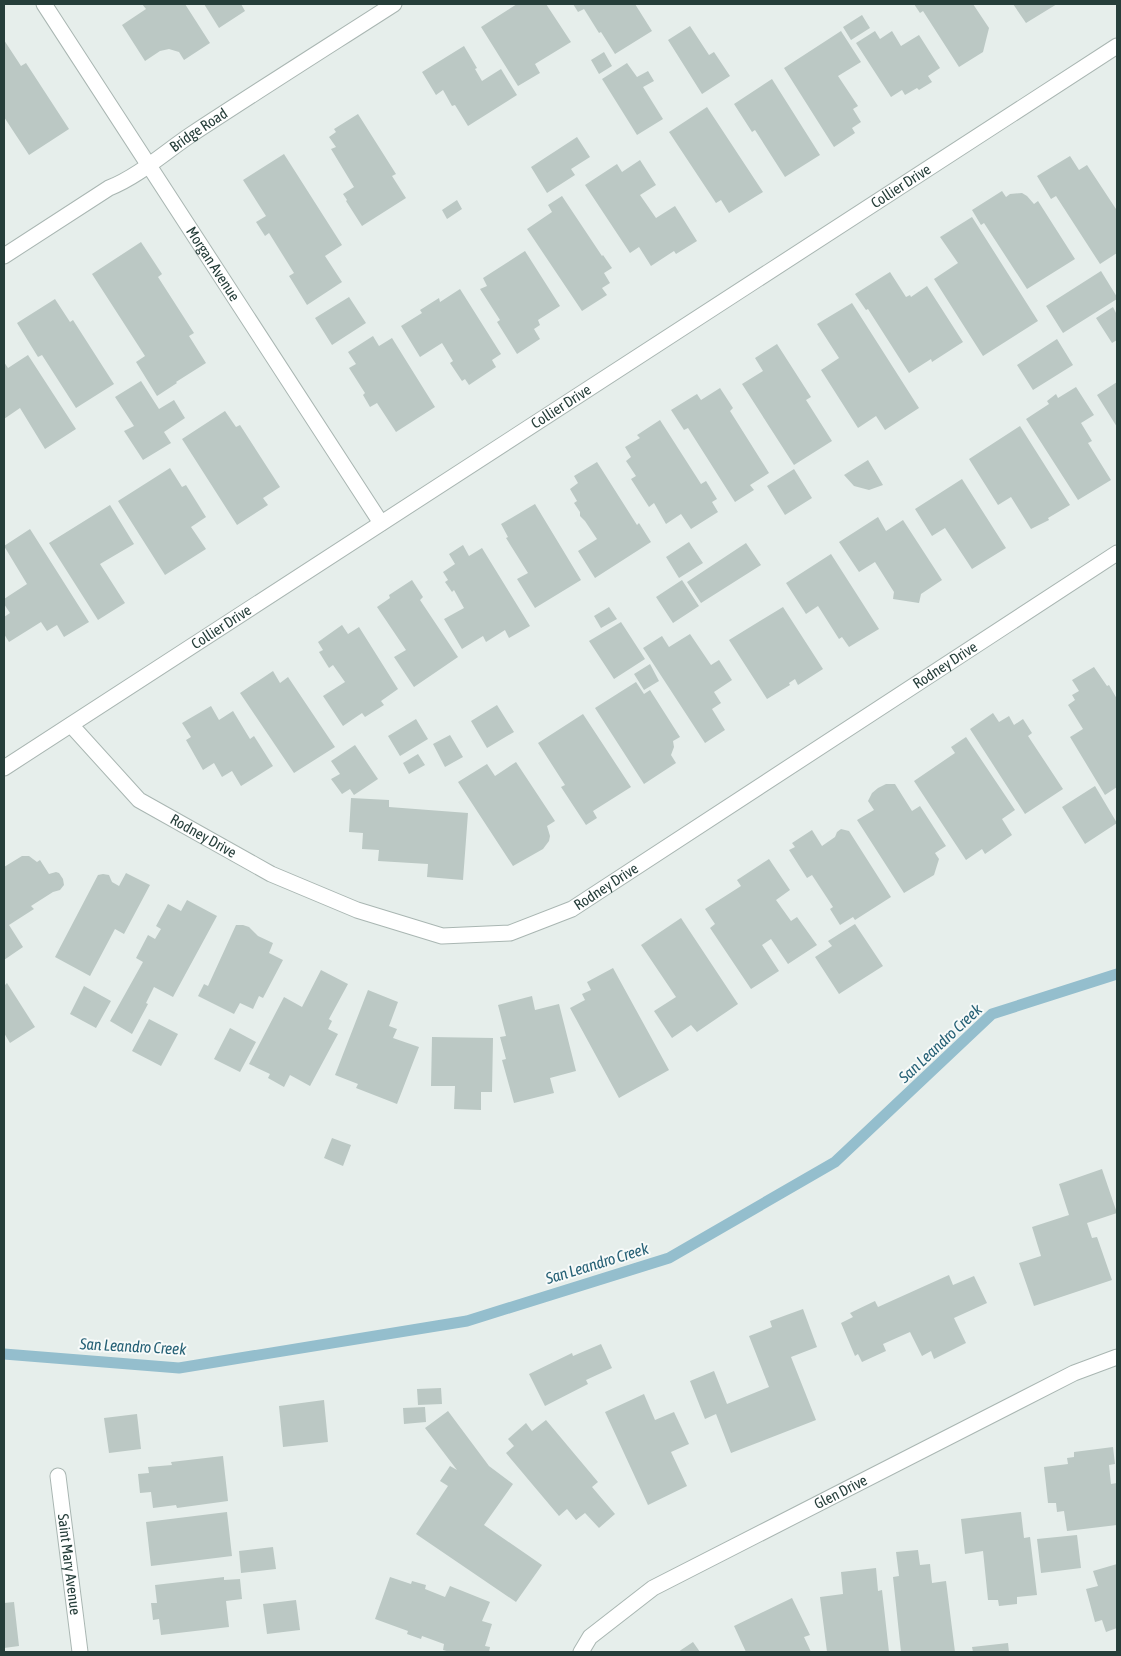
<svg xmlns="http://www.w3.org/2000/svg" width="1121" height="1656" font-family="'Asap Condensed',sans-serif">
<rect width="100%" height="100%" fill="#e6eeeb"/>
<g fill="none" stroke-linecap="round" stroke-linejoin="round">
<path stroke="#94becd" stroke-width="11" d="M4 1354 179 1368 467 1321 669 1258 835 1162 992 1014 1117 974"/>
</g>
<path fill="#bbc8c4" d="M142 4H185L210 43 184 60 179 52 169 49 160 51 145 61 122 25 146 9Z
M204 4H241L245 11 219 28Z
M517 4H546L571 42 535 64 540 73 518 86 481 27Z
M573 4H635L652 31 615 54 601 32 599 33 584 9 578 12Z
M914 4H973L989 28 983 52 959 67 923 11 920 13Z
M1013 4H1057L1026 23Z
M862 15 870 28 851 40 843 27Z
M690 26 709 55 714 52 730 76 702 94 668 40Z
M841 31 861 62 838 76 858 106 853 109 861 122 852 128 855 133 834 147 784 68Z
M875 31 880 39 892 31 901 46 919 35 940 68 928 76 932 82 919 90 917 88 905 95 902 90 891 97 856 43Z
M4 40 21 66 26 63 69 129 29 155 4 117Z
M464 46 477 68 475 69 482 81 501 69 517 95 468 126 455 105 452 106 443 90 436 95 422 72Z
M604 52 612 66 599 74 591 60Z
M627 63 637 77 648 71 654 81 643 87 663 119 637 135 602 79Z
M772 79 820 155 785 177 755 130 752 132 734 104Z
M707 107 763 192 729 213 721 200 716 203 669 132Z
M358 114 396 174 392 176 406 198 362 226 346 201 347 200 343 194 354 187 331 149 336 147 329 137 336 132 334 129Z
M577 137 590 157 571 169 575 175 547 193 531 167Z
M284 154 342 245 325 256 342 282 307 305 289 276 294 273 269 233 265 236 256 222 266 216 243 180Z
M1070 156 1079 170 1087 165 1116 209 1117 208V253L1100 264 1056 196 1051 199 1037 176Z
M640 160 656 185 640 195 656 218 675 206 697 241 676 254 674 251 651 266 639 247 630 253 585 185 617 164 622 172Z
M1002 191 1006 197 1010 194 1022 193 1027 196 1034 204 1038 201 1075 259 1027 289 984 223 981 225 972 210Z
M562 196 602 256 603 255 612 268 604 273 610 283 602 288 607 295 582 311 527 229 552 212 548 205Z
M457 200 462 209 447 219 442 210Z
M972 217 1038 321 983 356 934 279 958 263 940 237Z
M141 242 162 274 158 277 194 333 189 336 206 363 176 382 177 383 157 396 136 362 145 356 92 274Z
M525 251 560 306 538 320 540 325 534 329 540 339 517 354 497 322 500 320 480 289 487 286 483 278Z
M1101 271 1117 297V299L1063 333 1046 306Z
M890 272 906 297 910 295 911 297 927 286 963 342 932 362 931 359 909 373 868 309 866 310 855 294Z
M460 289 501 354 492 360 496 367 469 385 465 379 462 381 450 363 453 361 442 343 420 357 401 326 422 313 420 310 439 298 440 302Z
M349 297 366 323 332 345 315 318Z
M55 299 70 322 73 320 114 384 76 408 42 355 38 357 17 323Z
M852 303 919 408 885 430 876 416 858 428 821 370 839 358 817 324Z
M1113 307 1117 315V340L1112 343 1096 318Z
M373 336 379 346 392 338 435 407 396 432 377 403 370 407 363 395 365 393 349 368 356 364 348 352Z
M1057 339 1073 365 1033 390 1017 365Z
M777 344 811 397 806 400 832 441 794 465 742 384 763 371 755 358Z
M28 355 76 429 45 449 20 408 4 419V362L8 368Z
M141 381 159 409 174 400 185 418 164 432 171 443 143 460 124 431 134 426 115 397Z
M1117 382V427L1097 395Z
M1076 387 1094 415 1081 423 1092 441 1088 443 1111 480 1078 500 1026 419 1049 404 1047 401 1056 394 1058 398Z
M720 388 733 408 730 411 769 473 750 485 754 490 735 502 688 428 684 430 671 410 697 394 701 400Z
M225 411 236 427 240 425 280 487 263 498 268 505 237 525 182 439Z
M660 420 701 484 706 481 717 499 712 502 718 512 691 529 681 514 666 524 654 503 649 507 631 479 636 476 626 461 631 457 625 447 640 438 637 435Z
M1020 426 1070 505 1048 518 1049 520 1031 529 1011 497 998 505 969 459Z
M868 460 883 485 869 490 854 486 844 475Z
M597 462 637 525 639 523 651 542 595 578 578 551 597 539 585 521 580 516V512L574 503 577 501 570 489 578 483 574 476Z
M170 468 182 487 186 485 206 517 191 527 206 549 165 575 118 501Z
M794 469 812 498 785 515 767 486Z
M962 479 1006 548 972 569 945 528 932 536 915 509Z
M535 504 581 580 535 608 517 579 528 573 506 538 508 537 501 524Z
M110 505 134 544 100 564 125 603 98 620 49 543Z
M878 517 886 531 903 520 942 580 921 594 919 603 893 599 894 592 875 562 859 572 839 542Z
M30 529 89 622 64 637 57 625 47 631 41 622 9 642 4 634V617L10 613 4 604V599L27 584 4 546Z
M689 542 703 563 679 578 666 557Z
M746 543 761 565 701 603 687 582Z
M463 545 469 556 482 548 530 626 509 638 505 630 486 642 483 636 462 649 444 619 464 608 454 590 452 592 445 582 448 580 443 572 455 564 449 554Z
M831 554 879 629 849 647 842 637 839 639 818 606 806 614 786 583Z
M412 580 423 597 420 600 458 657 414 687 394 657 406 650 377 607 390 598 389 595Z
M682 580 699 606 673 623 656 597Z
M609 607 617 619 601 628 594 616Z
M783 607 823 669 798 685 795 679 789 683 790 685 767 699 729 640Z
M621 622 645 659 614 679 589 641Z
M342 625 348 634 359 627 398 689 381 701 384 705 365 717 362 713 343 726 323 696 345 682 333 665 329 668 319 652 323 650 318 642Z
M690 634 711 665 719 660 732 680 714 692 721 703 712 709 725 730 705 743 643 648 662 636 669 647Z
M650 664 659 681 644 690 634 674Z
M1094 667 1107 686 1109 685 1117 699V787L1105 795 1070 737 1083 729 1068 705 1075 700 1072 695 1079 691 1072 680Z
M273 671 280 683 288 677 335 747 294 773 240 693Z
M636 682 644 694 650 690 680 737 673 741 674 747 671 755 676 763 644 784 595 708Z
M497 705 514 732 487 748 471 721Z
M211 706 219 720 233 711 250 739 254 736 273 766 241 786 232 771 222 777 214 763 203 770 186 740 191 737 182 723Z
M993 713 999 722 1009 716 1014 725 1023 719 1032 733 1028 736 1063 789 1025 814 970 729Z
M583 714 631 787 593 811 597 818 586 825 561 787 565 785 538 743Z
M416 719 428 739 400 756 388 736Z
M450 735 463 757 445 767 433 744Z
M966 737 1015 810 1002 819 1012 835 985 854 982 849 966 860 914 781 955 753 951 747Z
M355 745 378 779 354 795 350 789 342 794 331 779 340 774 331 761Z
M418 754 425 765 409 774 403 763Z
M516 762 555 821 547 826 550 836 549 841 543 849 513 866 458 782 487 764 495 776Z
M886 784H895L912 811 920 806 946 846 935 853 939 859 934 875 904 893 857 820 874 810 868 801 872 793 878 788Z
M1095 786 1117 823 1085 844 1062 807Z
M351 798 389 800V807L468 813 463 880 427 877 428 864 378 861 379 850 362 849 363 833 349 832Z
M841 829 849 831 891 897 855 920 853 917 840 925 830 909 833 907 812 875 807 878 789 850 795 847 792 843 812 830 822 846 835 837 837 832Z
M22 856H29L37 862 40 860 49 874 56 872 59 873 63 879 64 885 60 890 53 892 31 906 34 909 9 925 23 947 4 960V867Z
M769 859 790 890 776 900 791 921 797 917 817 945 788 964 771 939 762 945 779 971 751 989 710 928 715 924 705 909 741 886 737 880Z
M126 873 150 885 124 934 115 929 90 976 55 957 98 875 103 874 109 875 112 882 119 886Z
M187 900 217 916 173 997 154 987 146 1003 148 1004 132 1034 110 1021 143 962 136 958 148 935 155 939 161 929 156 926 168 904 181 911Z
M681 918 738 1004 697 1032 691 1025 672 1038 654 1011 676 997 641 945Z
M855 924 883 966 839 994 815 957 832 946 828 941Z
M236 925H243L249 927 258 936 273 943 269 953 283 960 263 998 259 996 253 1009 240 1003 234 1014 198 996 204 984 208 986Z
M613 968 669 1070 619 1098 570 1008 585 1000 582 994 591 990 587 982Z
M321 970 348 984 329 1019 332 1021 328 1029 338 1034 310 1086 290 1075 284 1087 268 1078 270 1074 249 1064 284 997 302 1007Z
M7 983 35 1027 10 1043 4 1033V986Z
M84 986 111 1001 96 1028 70 1014Z
M368 990 398 1002 389 1026 397 1029 393 1038 419 1047 397 1104 356 1088 358 1084 335 1075Z
M532 996 535 1010 559 1004 576 1071 550 1078 554 1093 514 1103 502 1060 506 1059 500 1037 506 1036 498 1005Z
M149 1019 178 1034 161 1066 132 1051Z
M230 1028 256 1042 240 1072 214 1059Z
M432 1037 493 1038 492 1092H481V1110L454 1109 455 1086H431Z
M332 1138 351 1145 343 1166 324 1158Z
M1102 1169 1117 1213 1087 1223 1092 1238 1097 1237 1112 1280 1034 1306 1019 1263 1041 1256 1032 1227 1069 1215 1059 1184Z
M949 1275 953 1285 974 1276 987 1303 954 1318 966 1343 934 1359 931 1351 922 1356 910 1332 883 1344 886 1351 862 1362 858 1354 855 1356 841 1323 853 1317 850 1313 875 1301 878 1307Z
M803 1309 817 1347 791 1357 816 1420 731 1453 716 1414 705 1419 690 1381 714 1371 727 1404 769 1387 749 1336 772 1327 770 1321Z
M601 1344 612 1368 586 1380 588 1384 545 1406 529 1374 572 1353 573 1356Z
M441 1388 442 1404 418 1405 417 1389Z
M644 1394 655 1420 674 1412 689 1444 671 1452 687 1486 648 1505 605 1412Z
M324 1400 328 1442 283 1447 279 1406Z
M425 1407 426 1422 404 1424 403 1408Z
M448 1411 489 1466 513 1484 484 1525 542 1565 516 1602 416 1534 448 1486 440 1481 450 1466 457 1470 425 1428Z
M137 1414 141 1449 109 1453 104 1418Z
M546 1420 598 1482 592 1487 615 1514 599 1528 585 1513 576 1520 567 1509 559 1516 506 1453 514 1446 508 1439 526 1423 532 1431Z
M1113 1447 1115 1464 1109 1465 1111 1484 1117 1483V1525L1067 1531 1064 1511 1057 1512 1056 1503H1048L1044 1467 1068 1464 1067 1458 1074 1457V1452Z
M223 1456 228 1501 177 1508 176 1505 153 1508 151 1492 140 1493 138 1474 149 1473 148 1467 172 1465 171 1462Z
M227 1512 232 1556 151 1566 146 1522Z
M1021 1512 1024 1538 1030 1537 1037 1595 1017 1597V1604L999 1606 998 1600H988L983 1551 965 1554 961 1519Z
M1077 1535 1081 1568 1041 1573 1037 1539Z
M273 1547 276 1569 241 1573 239 1551Z
M918 1550 920 1565 930 1564 932 1583 946 1581 955 1652H901L893 1577 899 1576 896 1552Z
M1117 1564V1628L1106 1632 1102 1620 1095 1622 1086 1589 1098 1586 1093 1571Z
M876 1568 878 1591 882 1590 889 1652H827L820 1597 843 1594 841 1572Z
M224 1577V1580L240 1579 242 1599 226 1601 229 1627 161 1635 159 1619 153 1620 151 1603H157L155 1585Z
M390 1577 411 1584 412 1581 426 1585 425 1589 445 1597 450 1586 490 1602 482 1621 492 1624 485 1646 490 1647 489 1652H450L443 1650 444 1644 422 1636 421 1639 407 1634 408 1631 375 1619Z
M792 1598 810 1635 804 1637 811 1652H746L734 1626Z
M296 1600 300 1630 267 1634 263 1604Z
M14 1602 19 1646 4 1648V1603Z
M693 1642 700 1652H678Z
M1008 1643 1009 1652H973L972 1647Z"/>
<g fill="none" stroke-linecap="round" stroke-linejoin="round">
<defs>
<g id="minor">
<path id="s1" d="M44 4 381 523"/>
<path id="s2" d="M4 256 109 188C139 176 165 152 192 134 259 90 327 47 394 4"/>
<path id="s3" d="M71 725 139 800 271 874 357 910 442 936 510 933 572 909 1117 553"/>
<path id="s4" d="M4 768 1117 46"/>
<path id="s5" d="M58 1476 80 1652"/>
<path id="s6" d="M581 1652 590 1637 653 1588 1074 1373 1117 1357"/>
</g>
</defs>
<use href="#minor" stroke="#a9b6b2" stroke-width="17"/>
<use href="#minor" stroke="#fff" stroke-width="15"/>
</g>
<g text-anchor="middle" stroke-width="4" stroke-linejoin="round" paint-order="stroke">
<g font-size="15" fill="#263e3a" stroke="#f7faf9">
<text dy="5" stroke="none"><textPath href="#s2" startOffset="232">Bridge Road</textPath></text>
<text dy="5" stroke="none"><textPath href="#s4" startOffset="1069">Collier Drive</textPath></text>
<text dy="5" stroke="none"><textPath href="#s1" startOffset="310">Morgan Avenue</textPath></text>
<text dy="5" stroke="none"><textPath href="#s4" startOffset="664">Collier Drive</textPath></text>
<text dy="5" stroke="none"><textPath href="#s4" startOffset="259">Collier Drive</textPath></text>
<text dy="5" stroke="none"><textPath href="#s3" startOffset="1015">Rodney Drive</textPath></text>
<text dy="5" stroke="none"><textPath href="#s3" startOffset="175">Rodney Drive</textPath></text>
<text dy="5" stroke="none"><textPath href="#s3" startOffset="610">Rodney Drive</textPath></text>
<text dy="5" stroke="none"><textPath href="#s6" startOffset="308">Glen Drive</textPath></text>
<text dy="5" stroke="none"><textPath href="#s5" startOffset="89">Saint Mary Avenue</textPath></text>
</g>
<g font-size="16" font-style="italic" fill="#256075" stroke="#f7faf9">
<text transform="translate(940 1043) rotate(-43)" y="6">San Leandro Creek</text>
<text transform="translate(597 1263) rotate(-17)" y="6">San Leandro Creek</text>
<text transform="translate(133 1346) rotate(3)" y="6">San Leandro Creek</text>
</g>
</g>
<rect width="1121" height="1656" fill="none" stroke="#263e3a" stroke-width="10"/>
</svg>
